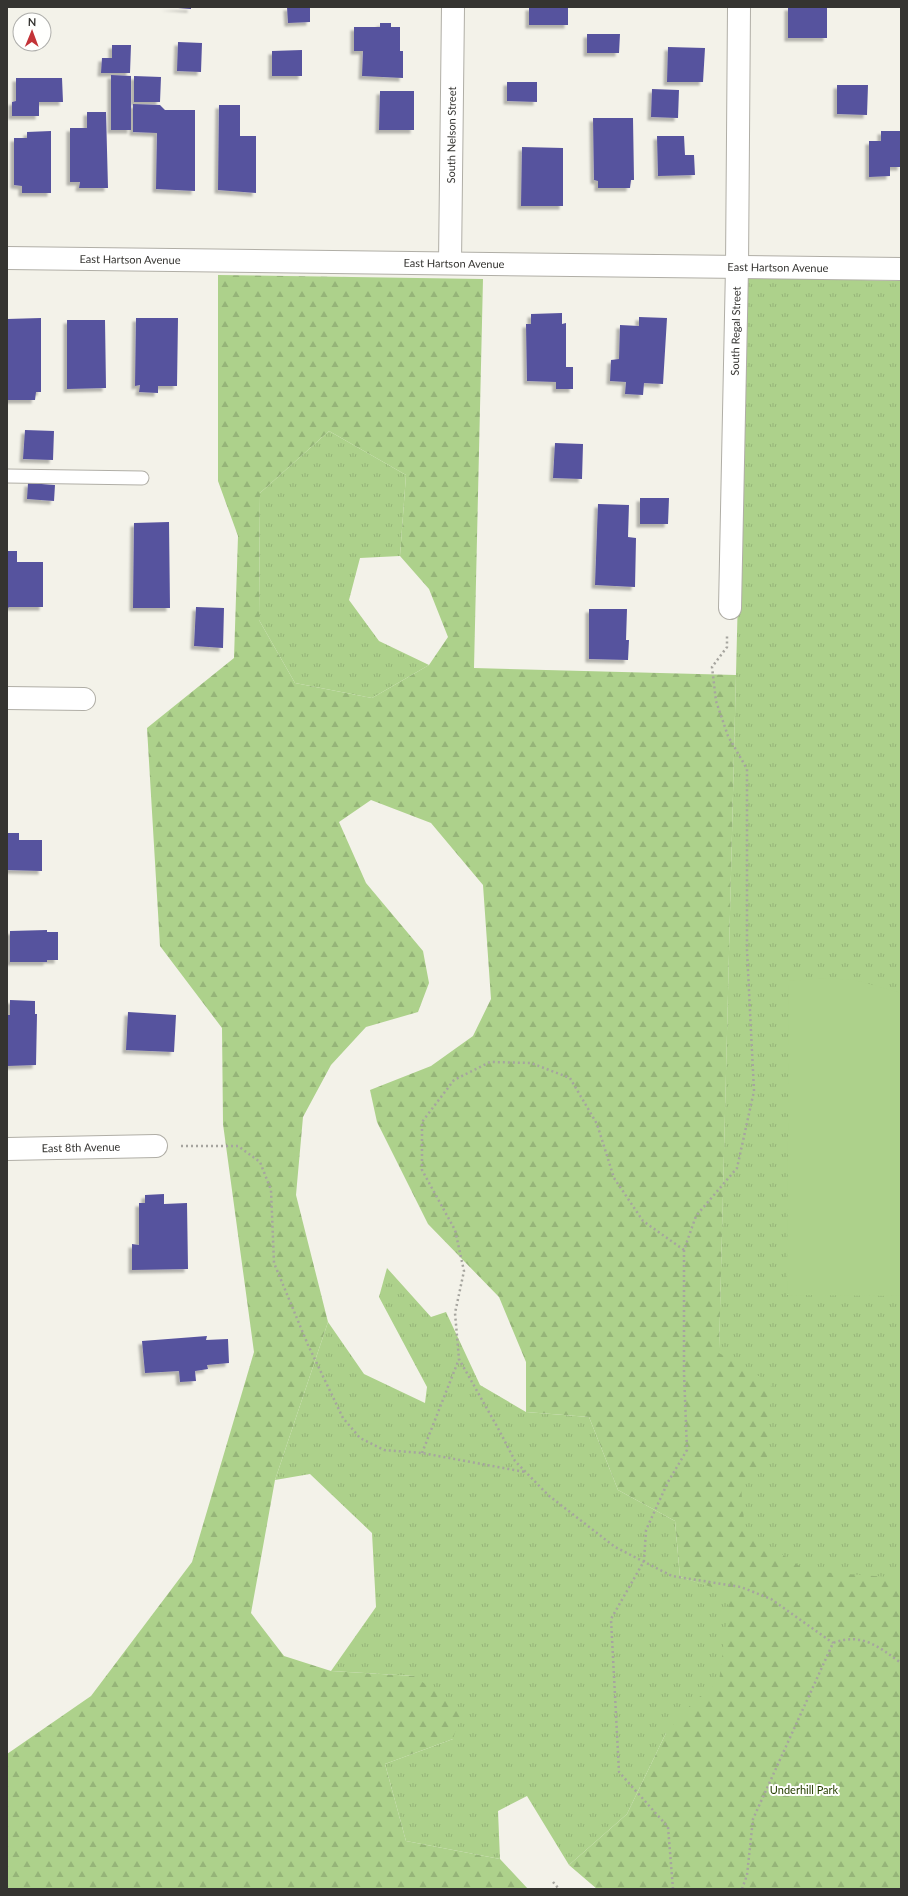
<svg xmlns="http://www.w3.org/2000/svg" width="908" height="1896" font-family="Lato,sans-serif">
<defs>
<pattern id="grass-tufts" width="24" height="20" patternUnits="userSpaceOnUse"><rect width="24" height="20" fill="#add18b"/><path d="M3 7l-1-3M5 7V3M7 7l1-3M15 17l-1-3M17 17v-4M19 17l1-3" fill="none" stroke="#95b478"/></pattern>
<pattern id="forest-firs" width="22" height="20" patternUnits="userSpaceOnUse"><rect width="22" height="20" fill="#add18b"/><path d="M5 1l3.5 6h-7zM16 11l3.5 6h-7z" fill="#95b478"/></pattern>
<filter id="shadow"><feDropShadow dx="-3.5" dy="3.5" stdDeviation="1" flood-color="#0004"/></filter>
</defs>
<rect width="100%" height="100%" fill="#f3f2e9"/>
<path fill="url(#grass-tufts)" d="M746 277 901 281V1889L666 1733 627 1814 569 1865 527 1796 498 1811 500 1859 406 1841 385 1764 453 1739 414 1676 331 1671 376 1607 372 1533 310 1474 275 1480 328 1322 364 1374 425 1403 427 1387 379 1297 387 1268 431 1317 446 1312 480 1385 526 1412 589 1417 618 1490 675 1521 680 1577 713 1587Z
M329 431 406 475 400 556 360 558 349 600 379 641 429 665 372 698 295 683 259 620 260 493Z"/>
<path fill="url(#forest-firs)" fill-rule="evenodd" d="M218 275 483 279 474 668 736 675 719 1353 771 1383 767 1459 741 1487 745 1530 807 1571 901 1578V1889H597L569 1865 627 1814 666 1733 694 1701 719 1682 730 1593 680 1577 675 1521 618 1490 589 1417 526 1412V1362L499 1297 428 1224 377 1122 370 1090 431 1066 473 1036 491 999 483 885 431 823 371 800 339 822 366 883 423 951 429 983 418 1012 366 1027 331 1065 303 1117 296 1195 328 1322 275 1480 251 1613 284 1656 331 1671 414 1676 462 1710 453 1739 385 1764 406 1841 500 1859 528 1889H7V1754L91 1696 192 1562 254 1352 223 1124 222 1028 160 946 147 728 234 658 238 536 218 481ZM329 431 406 475 400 556 429 589 448 637 429 665 372 698 295 683 259 620 260 493Z"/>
<path fill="#add18b" d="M824 978 855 980 901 993V1296L787 1295 789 981Z"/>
<path fill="#57529e" filter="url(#shadow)" d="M165 7H191V9Z
M287 7H310V22L288 23Z
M529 7H568V25H529Z
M788 7H827V38H788Z
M380 23H391V27H400V51H403V78L362 76 363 51H354V27H380Z
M587 34H620L619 53H587Z
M178 42 202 43 201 72 177 71Z
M112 45H131L130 73H101L102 58H112Z
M668 47 705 48 703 82H667Z
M302 50V76H272V51Z
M111 75 131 76V130H111Z
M134 76 161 77 160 102H134Z
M16 78H62L63 102H39V116H12V102L16 101Z
M507 82H537V102L507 101Z
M837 85H868L867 115 837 114Z
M652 89 679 90 678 118 651 117Z
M380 91H414V130H379Z
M133 104 160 105 165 110H195V191L156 189 157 133 133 132Z
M219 105H240V136H256V193L218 190Z
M87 112H106L108 188H79L80 182H70V128H87Z
M593 118H633L634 180H631L630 188H598V181L594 180Z
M51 131V193H22V186L14 185V138H27V132Z
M881 131H901V167H890V176L869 177V141H881Z
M657 136H684L685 155H694L695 175 658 176Z
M522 147 563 148V206H521Z
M562 313V324L566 323V367H573V389H556V382L527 381 526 324H531V314Z
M639 317 667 318 663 384 644 383 643 395 625 394 626 382 610 381 611 360 619 359 620 325 639 326Z
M41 318V392H36L35 400H7V319Z
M136 318H178L177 386H158V393L139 392 140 385 135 386Z
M67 320H105L106 388 67 389Z
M25 430 54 431 53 460 23 459Z
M555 443 583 444 582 479 553 478Z
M28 483 55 485 54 501 27 499Z
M640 498H669L668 524H640Z
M598 504 629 505 628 537 636 538 635 587 595 585Z
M169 522 170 608H133L134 523Z
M7 551H17V562H43V607H9L7 609Z
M196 607 224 608 223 648 194 646Z
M589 609H627L626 640H629L628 660 589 659Z
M7 833H19V840H42V871L7 870Z
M47 930V932H58V960H47V962H10V931Z
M10 1000 35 1001V1014H37L36 1065 7 1066V1015H10Z
M128 1012 176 1015 174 1052 126 1050Z
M164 1194V1204L187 1203 188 1269 132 1270V1244L139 1245V1203H145V1195Z
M207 1336 206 1340 228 1339 229 1363 207 1365 208 1369 195 1371 196 1381 180 1382 179 1371 145 1373 142 1341Z"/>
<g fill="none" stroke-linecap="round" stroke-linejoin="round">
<defs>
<path id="lane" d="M7 476 142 478"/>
<g id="street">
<path id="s1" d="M7 258 901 269"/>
<path id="s2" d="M450 263 453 7"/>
<path id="s3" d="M730 608 737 267 739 7"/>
<path d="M7 698 84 699"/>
<path id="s4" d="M7 1149 156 1146"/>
</g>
</defs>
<use href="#lane" stroke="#b0aea6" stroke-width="15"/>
<use href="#street" stroke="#b0aea6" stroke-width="24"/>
<path stroke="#a6a59f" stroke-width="2.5" stroke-dasharray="2 3" stroke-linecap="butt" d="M181 1146H238L260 1162 271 1190 274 1263 308 1345 343 1418 360 1438 384 1450 422 1453 525 1472
M684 1250 643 1221 614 1178 597 1124 570 1078 531 1063 490 1062 454 1080 422 1122V1170L455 1230 464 1271 455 1313 459 1359 499 1430 515 1461 548 1495 615 1547 672 1576 741 1587 771 1599 833 1643
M422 1453 459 1359
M553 1882 559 1889
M673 1889 668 1827 619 1772 611 1619 644 1561 646 1530 668 1482 687 1450 684 1373V1250L696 1216 737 1168 754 1091 747 951V769L728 736 716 701 712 667 727 647V634
M742 1889 747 1875 753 1819 833 1643C862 1632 879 1647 901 1663"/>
<use href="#lane" stroke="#fff" stroke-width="13"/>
<use href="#street" stroke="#fff" stroke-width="22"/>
</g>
<g text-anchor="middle" stroke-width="4" stroke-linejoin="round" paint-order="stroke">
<g font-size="11" fill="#353431" stroke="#fffffd">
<text dy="4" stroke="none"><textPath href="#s2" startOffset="128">South Nelson Street</textPath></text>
<text dy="4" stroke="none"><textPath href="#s1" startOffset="123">East Hartson Avenue</textPath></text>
<text dy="4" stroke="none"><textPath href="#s1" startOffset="447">East Hartson Avenue</textPath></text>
<text dy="4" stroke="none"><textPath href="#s1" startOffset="771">East Hartson Avenue</textPath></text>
<text dy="4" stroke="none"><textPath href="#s3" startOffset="277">South Regal Street</textPath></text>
<text dy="4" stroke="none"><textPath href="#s4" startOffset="74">East 8th Avenue</textPath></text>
</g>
<g font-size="11" fill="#263f01" stroke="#fffffd">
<text x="804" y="1794">Underhill Park</text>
</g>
</g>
<rect width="908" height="1896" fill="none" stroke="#353431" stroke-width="16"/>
<g transform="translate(32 32) rotate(1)"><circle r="19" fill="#fffffd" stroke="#aeaeab"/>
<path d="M0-3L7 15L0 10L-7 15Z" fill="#c33337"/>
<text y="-6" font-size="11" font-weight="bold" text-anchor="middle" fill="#353431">N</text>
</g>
</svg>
